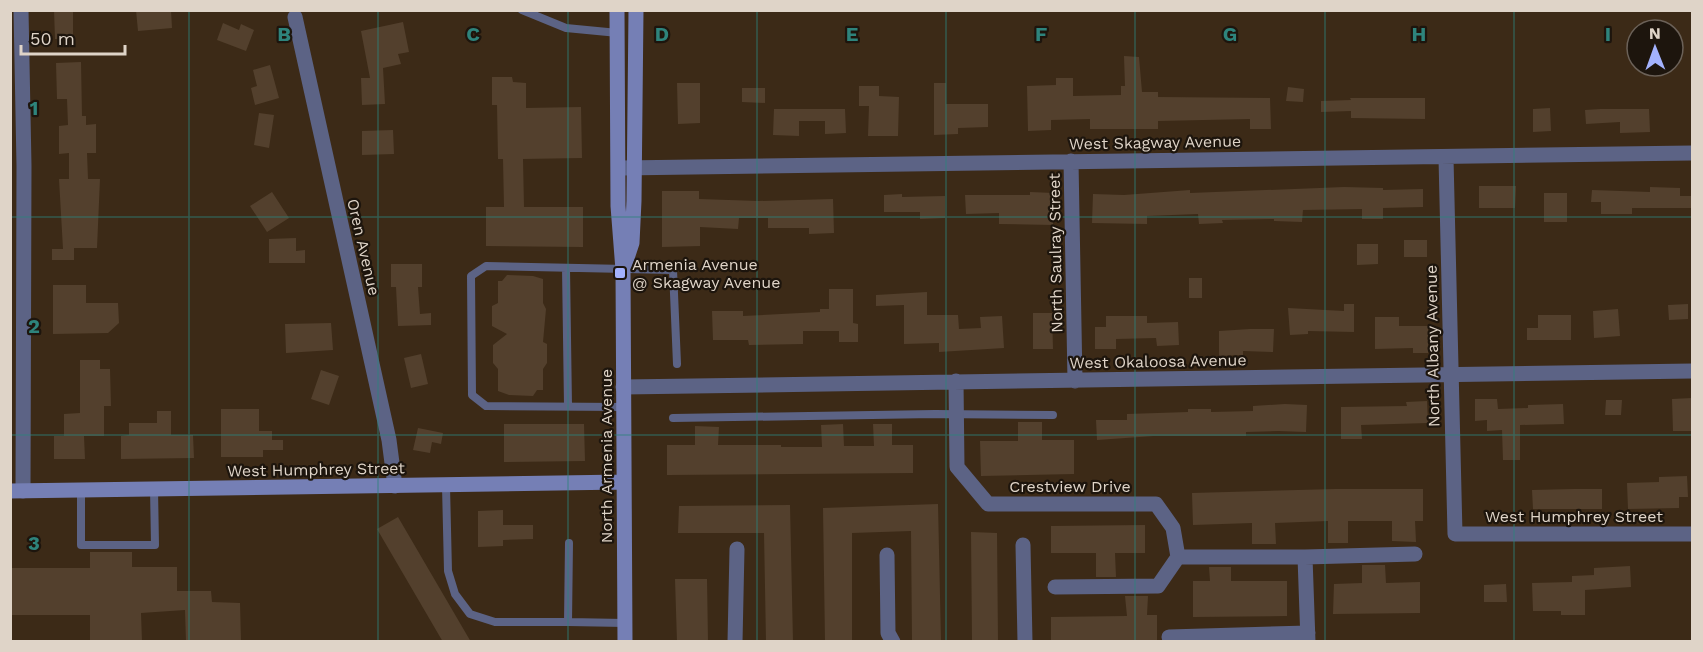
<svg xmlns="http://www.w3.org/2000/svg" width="1703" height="652" font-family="'Work Sans',sans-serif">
<rect width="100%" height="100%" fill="#3c2a17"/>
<path fill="#53402d" d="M54 10H73V39H55Z
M136 10H171L172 28 138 31Z
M403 22 409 52 398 54 401 64 383 68 385 104 362 105 361 78H370L361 31Z
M223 23 239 30 241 24 254 30 246 51 217 40Z
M1124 56 1139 57 1142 92H1158V97L1270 98 1271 129H1250V119L1158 121V129H1090V119L1051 120V130L1028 131 1027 86 1056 85V78H1073V96L1121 95V86H1125Z
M81 62 82 116H86V125L96 124V153H87L88 179H100L97 248H74V260H52V249H63L59 179H69V153L59 154V126L68 125 67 99H57L56 63Z
M270 65 279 98 255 105 251 88 257 86 253 70Z
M492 77H512L513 82 526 83V108L581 107 582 158 523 159 524 207H583V247L486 246V207H504L503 159H498L497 105H492Z
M677 83H700V123L678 124Z
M934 83H946V104H988V127L958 128V134L934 135Z
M859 86H879V96L899 97 898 136H868L869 106H859Z
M1288 87 1304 89 1303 102 1286 101Z
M742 88H765V103L742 102Z
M1350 98H1425V119L1351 118V111L1321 112V101L1351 100Z
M1550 108 1551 131 1533 132V109Z
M774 109H845L846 133 825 134V121H799V136L773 135Z
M1601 109H1649L1650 132 1620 133V122L1586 124 1585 110Z
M259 113 274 115 269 148 254 145Z
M393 130 394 154 362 155V131Z
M1479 186H1516L1515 208H1479Z
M1344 187 1383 188V190L1423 189V207L1383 208V219H1362V209L1303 210 1302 222 1274 221V219L1222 220 1223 223 1199 224 1198 214 1147 216V224L1092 223 1093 194 1124 195 1190 190V193Z
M1650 187 1680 188V196H1692V208H1632V214H1601V202H1591L1592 190 1650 192Z
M662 191H699V199L758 201 833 199 834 233 809 234V228H768V218H739L738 229 700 227V246L662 247Z
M272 192 289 218 267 232 250 206Z
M1030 192 1054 193 1053 225 999 224V213L966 214 965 195H1030Z
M1544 193H1567V222H1544Z
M902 194V197L945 196V218L920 219V212H884V195Z
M296 238V251L305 250V263H269V239Z
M1404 240H1427V257H1404Z
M1357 244H1378V264L1357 265Z
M391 264H422V287H418L420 314 431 313V325L398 326 396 287H391Z
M507 275 533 276 543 279V303L546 309 543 342 547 344V363L543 369V390H537L533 396 509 395 498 391V369L493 363V345L507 334 492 326V306L498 303V281H502Z
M1189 278H1202V298H1189Z
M53 285H86V303H118L119 323 108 333 53 334Z
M829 289H853V323L858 324V342H839V331H803V344L749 345 748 340H713L712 311H743V316L820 312V309H829Z
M927 292V315H958L959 329 981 328 980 317 1002 316 1004 348 939 352V343L904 344V305L876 306V295Z
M1344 304H1354V332L1308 331V334L1290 335 1288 308 1344 311Z
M1688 304V319L1669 320 1668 305Z
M1618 309 1620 336 1594 338 1593 311Z
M1033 313H1052L1053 349H1033Z
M1538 315H1571V340H1527V328H1538Z
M1106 316H1147V323L1178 322 1179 345 1157 346 1156 338 1116 339V349H1095V327H1106Z
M1375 317H1399V326H1428V353H1413V348L1375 349Z
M331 323 333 350 286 353 285 324Z
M1250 329H1274L1273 352 1243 351V355L1219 356V331Z
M421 354 428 384 411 388 404 358Z
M80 360H100V369H110L111 406H104V436H84L85 459H54V436H64V414L80 413Z
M321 370 339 376 329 405 311 399Z
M1692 398V431H1673L1672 399Z
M1475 399H1497L1498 409 1528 408V405L1563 404 1564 424 1520 425V460H1503L1502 430 1487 431V420L1475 421Z
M1606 400H1622L1621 415H1605Z
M1427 401 1428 423 1361 425 1362 439H1341V407L1407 406 1406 402Z
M1285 404 1307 405 1306 432 1278 431 1246 432V436H1154L1097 440 1096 420H1127V414L1188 412V409H1211V412L1253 411V406Z
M221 409H259V431H272V440H283V450H263V457H221Z
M157 411H171V435H193L194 458 121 459V436L129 435V423H157Z
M1018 422H1042V440H1074V474L981 476 980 441H1018Z
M504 424H584L585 461 504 462Z
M843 424 844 446H874L873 424H892V445H913V473L667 475V445H695V426L719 427 718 445H781V447H822L821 425Z
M418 428 443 433 441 444 432 442 430 453 413 450Z
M1687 476 1688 497H1679V508L1628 509 1627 483 1659 482V477Z
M1335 489H1423V521H1415L1416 542 1392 541V521H1348V543H1328V521L1275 523 1276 544H1252V523L1193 525 1192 493Z
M1574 489H1602V509H1533L1532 490Z
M938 504 941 641H912L911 531 852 533V642H825L823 508Z
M790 505 793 642H766L764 533H678L679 506Z
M503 510V525H533V539L503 540V546L478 547V511Z
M398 517 471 642H443L377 529Z
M1145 525V553H1115L1116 577H1096V553H1051V526Z
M971 532 997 533 998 642H972Z
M90 552H132V567H177V591H211L212 602 240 603 241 642H186L185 610 141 613 142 642H90V615H10V568H90Z
M1362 565H1385L1386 583 1420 582V613L1333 614 1334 584 1362 583Z
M1630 566 1631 587 1585 590V615H1561V611H1533L1532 583 1572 582V576L1594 575V568Z
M1209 567H1231V581H1287V616L1193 617V581H1210Z
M675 579H707L708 642H677Z
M1506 584 1507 602H1484V585Z
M1125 596H1148L1147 615H1157V642H1051V617L1127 616Z"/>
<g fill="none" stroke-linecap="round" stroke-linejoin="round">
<path stroke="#5c6385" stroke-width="8" d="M522 10 566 28 618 33
M566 268 568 406
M623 407 486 406 472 395 471 276 486 266 673 270 677 364
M673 418 935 414 1053 415
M446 486 448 571 455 594 470 614 495 622H568
M81 489V545H155L154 488
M569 543 568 622 625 623"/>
<path stroke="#5c6385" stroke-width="15" d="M21 10 24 166 23 491
M295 17 389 440 395 486
M1446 158 1455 534H1692
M1071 161 1075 381
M622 168 1692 153
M956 381 957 467 988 504H1156L1173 528 1178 557H1305L1308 642
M623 387 1692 371
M1023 545 1025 642
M887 555 888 633 893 642
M1305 557 1415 554
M1055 587 1158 586 1178 557
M1169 637 1308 633
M735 642 737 549"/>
<path stroke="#757fb5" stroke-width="15" d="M617 10 618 206 623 270 625 642
M624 267 632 243 634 201 636 10
M10 491 623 482"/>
</g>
<path fill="none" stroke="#2e847c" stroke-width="1.5" stroke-opacity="0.55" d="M189 10V642M378 10V642M568 10V642M757 10V642M946 10V642M1135 10V642M1325 10V642M1514 10V642M10 217H1692M10 435H1692"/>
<rect fill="#a3b2fd" stroke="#1d150d" stroke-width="2" x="614" y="267" width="12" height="12" rx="3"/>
<g text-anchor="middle" stroke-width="4.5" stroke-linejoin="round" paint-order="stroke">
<g font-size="16" fill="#dfd4c8" stroke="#1d150d">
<text transform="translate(1155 142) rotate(-1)" y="6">West Skagway Avenue</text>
<text transform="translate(364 247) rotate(77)" y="6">Oren Avenue</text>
<text transform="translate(1055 253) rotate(-91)" y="6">North Saulray Street</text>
<text transform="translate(1432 346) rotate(-91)" y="6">North Albany Avenue</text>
<text transform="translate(1158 361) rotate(-1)" y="6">West Okaloosa Avenue</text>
<text transform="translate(606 456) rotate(-90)" y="6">North Armenia Avenue</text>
<text transform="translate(316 469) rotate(-1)" y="6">West Humphrey Street</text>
<text x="1070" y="492">Crestview Drive</text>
<text x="1574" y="522">West Humphrey Street</text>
</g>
<g font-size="16" fill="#dfd4c8" stroke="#1d150d" text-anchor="start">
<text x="632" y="270">Armenia Avenue<tspan x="632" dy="18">@ Skagway Avenue</tspan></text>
</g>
</g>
<g font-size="20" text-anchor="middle" font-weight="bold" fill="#2e847c" stroke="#1d150d" stroke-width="4.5" stroke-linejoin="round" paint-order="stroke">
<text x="284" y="41">B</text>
<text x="473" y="41">C</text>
<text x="662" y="41">D</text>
<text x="852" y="41">E</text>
<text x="1041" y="41">F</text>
<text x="1230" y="41">G</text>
<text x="1419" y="41">H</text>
<text x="1608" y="41">I</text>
<text x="34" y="115">1</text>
<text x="34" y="333">2</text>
<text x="34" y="550">3</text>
</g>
<rect width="1703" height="652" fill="none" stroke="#dfd4c8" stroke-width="24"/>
<g transform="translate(1655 48) rotate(359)"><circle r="28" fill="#1d150d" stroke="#6b6158" stroke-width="1.5"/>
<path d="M0-4.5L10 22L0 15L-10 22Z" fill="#a3b2fd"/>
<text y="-9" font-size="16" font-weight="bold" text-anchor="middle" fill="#dfd4c8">N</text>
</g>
<path d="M21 45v9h104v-9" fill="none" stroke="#dfd4c8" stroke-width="3"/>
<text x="30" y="45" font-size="18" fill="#dfd4c8" stroke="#1d150d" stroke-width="4.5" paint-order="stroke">50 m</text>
</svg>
